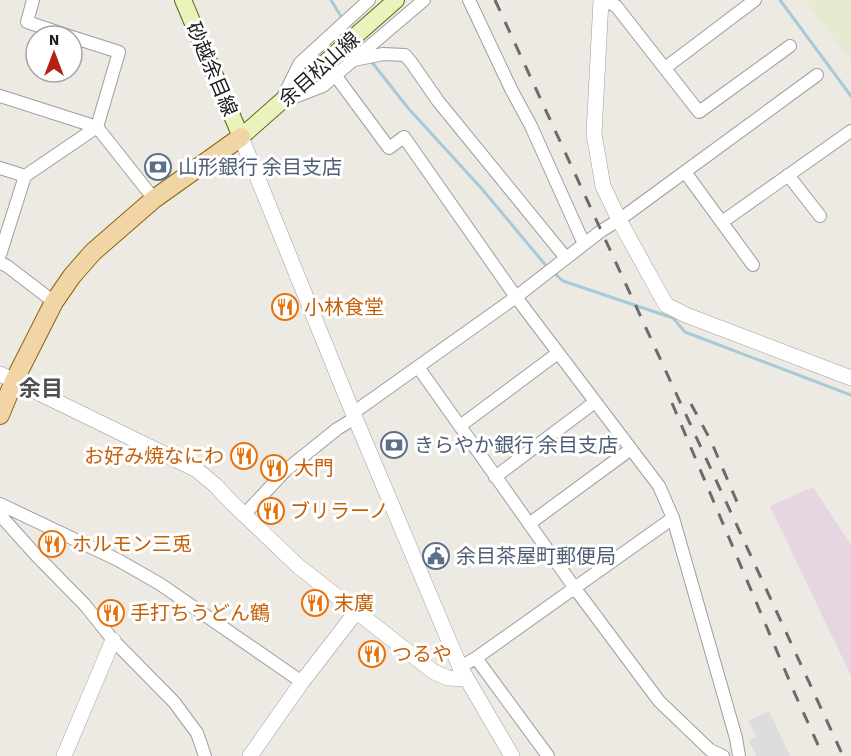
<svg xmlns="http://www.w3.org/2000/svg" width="851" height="756" font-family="'Source Sans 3','Noto Sans JP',sans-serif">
<rect width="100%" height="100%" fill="#edeae4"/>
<path fill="#e5d6e1" d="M813 487 851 545V676L770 506Z"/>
<path fill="#e6ead1" d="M805 0H851V62Z"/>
<path fill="#ddd" d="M769 711 790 756H756L749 741 756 737 748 721Z"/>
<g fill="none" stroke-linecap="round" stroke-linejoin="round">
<path stroke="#a8c9d6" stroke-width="3" d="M331 0 342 18
M780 0 851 96
M371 61 408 108 482 189 548 268
M553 272 563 281 673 318 685 332 851 395"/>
<defs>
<path id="minor" d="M33 0 27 22 69 36
M469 0 511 89 531 126 584 244
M601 0 616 6 699 112 790 46
M354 60 383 54 405 55 411 62 438 101 566 258
M665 68 755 0
M335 75 389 148 404 137 516 297 659 486 673 518 736 738 739 756
M0 96 97 127 154 199
M283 97 300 63 369 0
M287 100 323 86 424 0
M0 168 25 176
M685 172 753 265
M788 175 820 216
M722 222 851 131
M0 255 25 176 97 127 119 52 72 37
M0 263 7 266 54 302
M418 367 574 587 659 701 710 750 723 756
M353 413 516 297 601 231 619 220 817 75
M460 426 558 353
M495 477 595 402
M0 504 118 560 160 584 302 682
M0 515 35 554 85 605 113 640 174 702 197 733 205 756
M244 515 286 470 337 429 355 418
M529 524 631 449
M476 658 548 756
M460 667 476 658 673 518"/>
<path id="tertiary" d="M601 0 594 134 603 186 619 220 666 305 686 315 851 378
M241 137 353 413 460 667 512 756
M0 374 197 470 215 485 231 502 298 566 434 672 448 678 467 679
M64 756 113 640
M250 756 302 682 356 612"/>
<path id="secondary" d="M183 0 241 137 396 0"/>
<path id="primary" d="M0 415 14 381 54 302 72 276 93 252 154 199 241 137"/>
</defs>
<use href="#minor" stroke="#9e9e9e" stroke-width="14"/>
<use href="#tertiary" stroke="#9e9e9e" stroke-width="16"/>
<use href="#secondary" stroke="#586810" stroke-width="18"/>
<use href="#primary" stroke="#86670f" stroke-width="20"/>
<use href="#minor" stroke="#fff" stroke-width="12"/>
<use href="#tertiary" stroke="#fff" stroke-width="15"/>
<use href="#secondary" stroke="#ecf2bc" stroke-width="16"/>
<use href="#primary" stroke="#f2d5a4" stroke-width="18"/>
<path stroke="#6b6b6b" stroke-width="3" stroke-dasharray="12 12" stroke-linecap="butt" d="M495 0 843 756
M672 403 795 694 823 756
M691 404 711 441 740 509"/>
</g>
<defs>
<symbol id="bank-ring" viewBox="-11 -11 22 22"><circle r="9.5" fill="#fff" stroke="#5c6f8a" stroke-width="1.5"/><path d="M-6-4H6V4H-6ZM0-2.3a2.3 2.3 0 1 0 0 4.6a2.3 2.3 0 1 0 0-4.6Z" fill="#5c6f8a"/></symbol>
<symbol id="restaurant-ring" viewBox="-11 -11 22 22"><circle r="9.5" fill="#fff" stroke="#e8710a" stroke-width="1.5"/><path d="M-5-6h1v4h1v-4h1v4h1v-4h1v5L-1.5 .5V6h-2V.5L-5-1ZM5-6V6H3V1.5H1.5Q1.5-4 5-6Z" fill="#e8710a"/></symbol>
<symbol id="civic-ring" viewBox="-11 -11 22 22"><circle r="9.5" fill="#fff" stroke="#5c6f8a" stroke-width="1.5"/><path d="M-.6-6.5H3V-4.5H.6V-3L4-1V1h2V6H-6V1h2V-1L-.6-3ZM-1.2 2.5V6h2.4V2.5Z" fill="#5c6f8a"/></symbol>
</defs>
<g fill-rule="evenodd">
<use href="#bank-ring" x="143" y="152" width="30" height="30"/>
<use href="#restaurant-ring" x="270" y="292" width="30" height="30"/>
<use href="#bank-ring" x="379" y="430" width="30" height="30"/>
<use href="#restaurant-ring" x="229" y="441" width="30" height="30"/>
<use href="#restaurant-ring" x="259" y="453" width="30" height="30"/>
<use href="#restaurant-ring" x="256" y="496" width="30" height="30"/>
<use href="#restaurant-ring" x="37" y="529" width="30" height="30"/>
<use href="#civic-ring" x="421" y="541" width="30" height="30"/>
<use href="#restaurant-ring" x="300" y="588" width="30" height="30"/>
<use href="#restaurant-ring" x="96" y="598" width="30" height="30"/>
<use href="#restaurant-ring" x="357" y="639" width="30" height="30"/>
</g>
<g text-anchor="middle" stroke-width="6" stroke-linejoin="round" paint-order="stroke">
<g font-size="20" fill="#1d1d1d" stroke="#fff">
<text transform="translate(212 69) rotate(67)" y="7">砂越余目線</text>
<text transform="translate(319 69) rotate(-42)" y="7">余目松山線</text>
</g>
<g font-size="20" fill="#4e5e75" stroke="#fff" text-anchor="start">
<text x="178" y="174">山形銀行 余目支店</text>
<text x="414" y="452">きらやか銀行 余目支店</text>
<text x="456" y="563">余目茶屋町郵便局</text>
</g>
<g font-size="20" fill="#c56008" stroke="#fff" text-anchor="start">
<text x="304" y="314">小林食堂</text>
<text x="224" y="463" text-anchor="end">お好み焼なにわ</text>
<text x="294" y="475">大門</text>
<text x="290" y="518">ブリラーノ</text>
<text x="72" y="551">ホルモン三兎</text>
<text x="334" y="610">末廣</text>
<text x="130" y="620">手打ちうどん鶴</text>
<text x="392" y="661">つるや</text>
</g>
<g font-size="22" font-weight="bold" fill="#505050" stroke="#fff">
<text x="41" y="396">余目</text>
</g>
</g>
<g transform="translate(54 54)"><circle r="28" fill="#ffffff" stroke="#a5a5a5" stroke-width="1.5"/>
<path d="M0-4.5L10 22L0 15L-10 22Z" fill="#b52015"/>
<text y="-9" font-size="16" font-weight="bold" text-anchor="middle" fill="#1d1d1d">N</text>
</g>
</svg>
